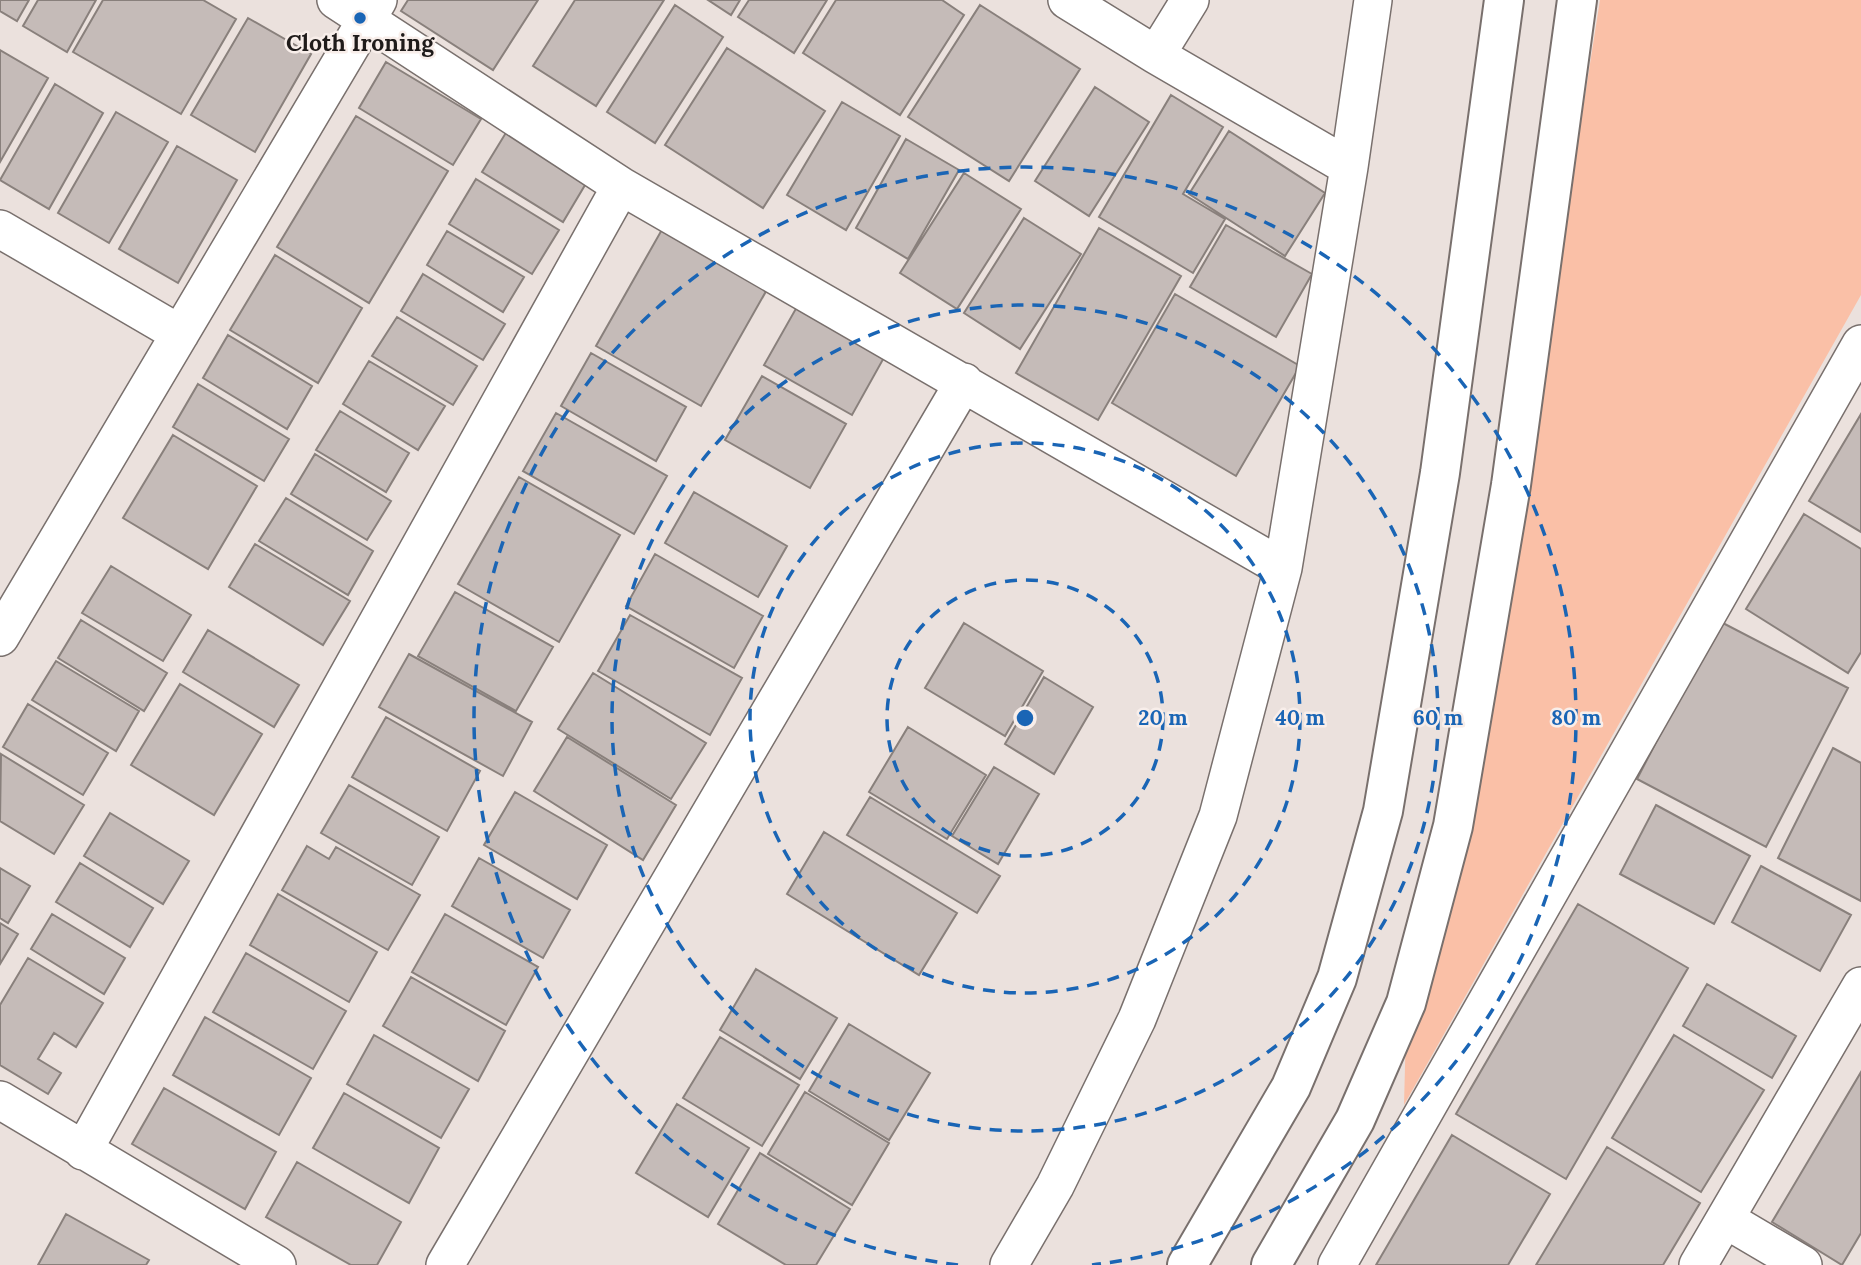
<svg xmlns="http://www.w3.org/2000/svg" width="1861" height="1265" font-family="Lora,serif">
<rect width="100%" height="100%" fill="#ebe1dd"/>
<path fill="#fac0a7" d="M1600 0H1861V295L1404 1105 1406 1028 1492 690Z"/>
<path fill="#c5bbb8" stroke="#89807c" stroke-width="2" d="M0 0H29L17 21 0 11Z
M38 0H96L67 52 23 26Z
M103 0H203L236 19 181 114 73 52Z
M408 0H538L493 70 401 11Z
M575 0H664L596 106 533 66Z
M708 0H740L731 15Z
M749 0H827L794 53 738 17Z
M836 0H942L964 15 900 115 803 53Z
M675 5 723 37 655 143 607 112Z
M980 5 1080 69 1009 181 908 117Z
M248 18 311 54 255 152 191 115Z
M727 48 825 111 763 208 665 145Z
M0 50 48 78 0 162Z
M386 62 481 119 453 165 359 108Z
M55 84 103 113 49 209 0 180Z
M1095 87 1149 122 1089 216 1035 181Z
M1171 95 1223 127 1183 194 1225 219 1193 273 1099 217Z
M842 102 900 136 846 230 787 195Z
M116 112 168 142 109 243 58 213Z
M356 116 448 171 369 303 277 247Z
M507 131 588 180 563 222 482 172Z
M1229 131 1325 193 1285 256 1189 194Z
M906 139 959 170 908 259 856 228Z
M177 146 237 180 178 283 119 249Z
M964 173 1021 209 957 309 900 273Z
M476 179 559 230 532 274 449 224Z
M1024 218 1081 254 1020 349 964 313Z
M1226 225 1312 274 1276 337 1190 287Z
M664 226 769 286 701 406 596 346Z
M1099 228 1181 276 1098 420 1016 373Z
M447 231 524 277 503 312 427 265Z
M275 255 362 308 318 383 230 330Z
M423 274 505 324 483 360 401 311Z
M1175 294 1300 366 1236 476 1112 403Z
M798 305 886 354 852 415 764 365Z
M397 317 477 366 453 405 372 356Z
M228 335 312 386 287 429 203 378Z
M591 353 686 407 656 461 561 406Z
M369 361 445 406 418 450 343 404Z
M762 376 846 424 810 488 725 440Z
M198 384 289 439 264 481 173 427Z
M340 411 409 453 386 492 316 450Z
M556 413 667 476 634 534 523 471Z
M1861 414V532L1809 501Z
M173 435 257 486 208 569 123 518Z
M315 454 391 501 367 540 291 494Z
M519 477 620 535 559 642 458 584Z
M694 492 787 546 758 597 665 543Z
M286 498 373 551 348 595 259 541Z
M1804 514 1861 549V652L1848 673 1746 609Z
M255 544 350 601 323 645 229 587Z
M655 554 763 616 734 668 626 606Z
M111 566 191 615 163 661 82 613Z
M455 592 553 647 516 711 418 656Z
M630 615 742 678 710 735 598 671Z
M81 620 167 673 144 711 58 658Z
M1719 621 1848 688 1766 847 1637 779Z
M964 623 1043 671 1005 736 925 688Z
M208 630 299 685 274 727 183 672Z
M409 654 532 722 503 776 379 707Z
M56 661 139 711 116 751 32 700Z
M593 673 706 743 671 799 558 729Z
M1044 677 1093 707 1054 774 1005 744Z
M180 684 262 734 214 815 131 765Z
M28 704 108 753 83 795 3 747Z
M386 717 480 771 447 831 352 777Z
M908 727 986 775 947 839 869 792Z
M567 737 676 805 643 860 534 791Z
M1833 748 1861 763V901L1778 858Z
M1 754 84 805 54 854 0 821Z
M994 767 1039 794 998 864 952 836Z
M349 785 439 837 412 885 321 833Z
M515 792 607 845 577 899 484 845Z
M870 797 1000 876 977 913 847 835Z
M1656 805 1750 856 1714 924 1620 874Z
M110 813 189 861 163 904 84 856Z
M824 832 957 913 919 975 787 894Z
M307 846 329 859 336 847 420 895 388 950 282 890Z
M479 858 570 910 543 958 452 906Z
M80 863 153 908 130 947 56 902Z
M1761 866 1851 915 1820 971 1732 922Z
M0 868 30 886 8 923 0 918Z
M278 894 377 952 349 1002 250 945Z
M1578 904 1688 968 1566 1179 1456 1114Z
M52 914 125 958 104 994 31 949Z
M445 914 538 967 506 1025 412 972Z
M0 923 18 934 0 964Z
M246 953 346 1011 313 1069 213 1012Z
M28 958 103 1003 76 1047 54 1033 38 1059 61 1073 48 1094 0 1065V1005Z
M756 969 837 1018 800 1079 720 1030Z
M411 977 505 1031 478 1081 383 1026Z
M1707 984 1796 1036 1772 1078 1683 1026Z
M205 1017 311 1078 279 1135 173 1075Z
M849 1024 930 1073 889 1140 809 1091Z
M374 1035 469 1089 441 1138 347 1084Z
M1674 1035 1764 1090 1701 1192 1612 1138Z
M720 1037 799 1085 762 1146 683 1098Z
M1861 1072V1233L1842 1265 1772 1222Z
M164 1088 276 1152 245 1209 132 1144Z
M805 1092 889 1143 852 1205 768 1154Z
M344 1093 439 1148 409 1203 313 1148Z
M677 1104 749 1148 708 1217 636 1173Z
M1452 1135 1550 1194 1508 1265H1376Z
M1607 1147 1700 1203 1663 1265H1536Z
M760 1153 850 1209 816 1265H786L718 1224Z
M297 1162 401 1222 377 1265H351L266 1217Z
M66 1214 149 1260 146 1265H38Z"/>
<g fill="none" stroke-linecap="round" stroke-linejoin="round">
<defs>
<path id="street" d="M336 0 621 186 1283 568
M1067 0 1156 55 1349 167
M1156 55 1190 0
M0 229 180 334
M0 637 378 0
M0 1100 277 1265
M83 1151 621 186
M1725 1219 1803 1265
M445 1265 964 382
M1009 1265 1055 1186 1137 1019 1218 816 1283 568 1349 167 1373 0
M1337 1265 1861 344
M1698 1265 1861 986"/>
<path id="secondary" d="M1187 1265 1291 1087 1337 978 1383 811 1440 473 1504 0
M1271 1265 1355 1120 1406 1003 1453 826 1511 485 1577 0"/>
</defs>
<use href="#street" stroke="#79706d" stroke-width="40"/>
<use href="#secondary" stroke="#79706d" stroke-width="42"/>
<use href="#street" stroke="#fff" stroke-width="37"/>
<use href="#secondary" stroke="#fff" stroke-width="38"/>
</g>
<g fill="none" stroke="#1a65b5" stroke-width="3.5" stroke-dasharray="12 9">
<circle cx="1025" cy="718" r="138"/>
<circle cx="1025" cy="718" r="275"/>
<circle cx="1025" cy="718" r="413"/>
<path d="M958 1265A551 551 0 1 1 1092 1265"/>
</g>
<circle fill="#1a65b5" stroke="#f8eeea" stroke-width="2.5" cx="360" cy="18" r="7"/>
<g text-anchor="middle" stroke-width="5" stroke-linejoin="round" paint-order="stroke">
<g font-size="23" font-weight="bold" fill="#1f1b1a" stroke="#f8eeea">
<text x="360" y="51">Cloth Ironing</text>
</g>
</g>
<circle cx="1025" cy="718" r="10" fill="#1a65b5" stroke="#f8eeea" stroke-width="3.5"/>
<g font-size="21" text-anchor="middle" font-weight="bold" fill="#1a65b5" stroke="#f8eeea" stroke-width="5" stroke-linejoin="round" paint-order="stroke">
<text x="1163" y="725">20 m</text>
<text x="1300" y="725">40 m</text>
<text x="1438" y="725">60 m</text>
<text x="1576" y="725">80 m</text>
</g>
</svg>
